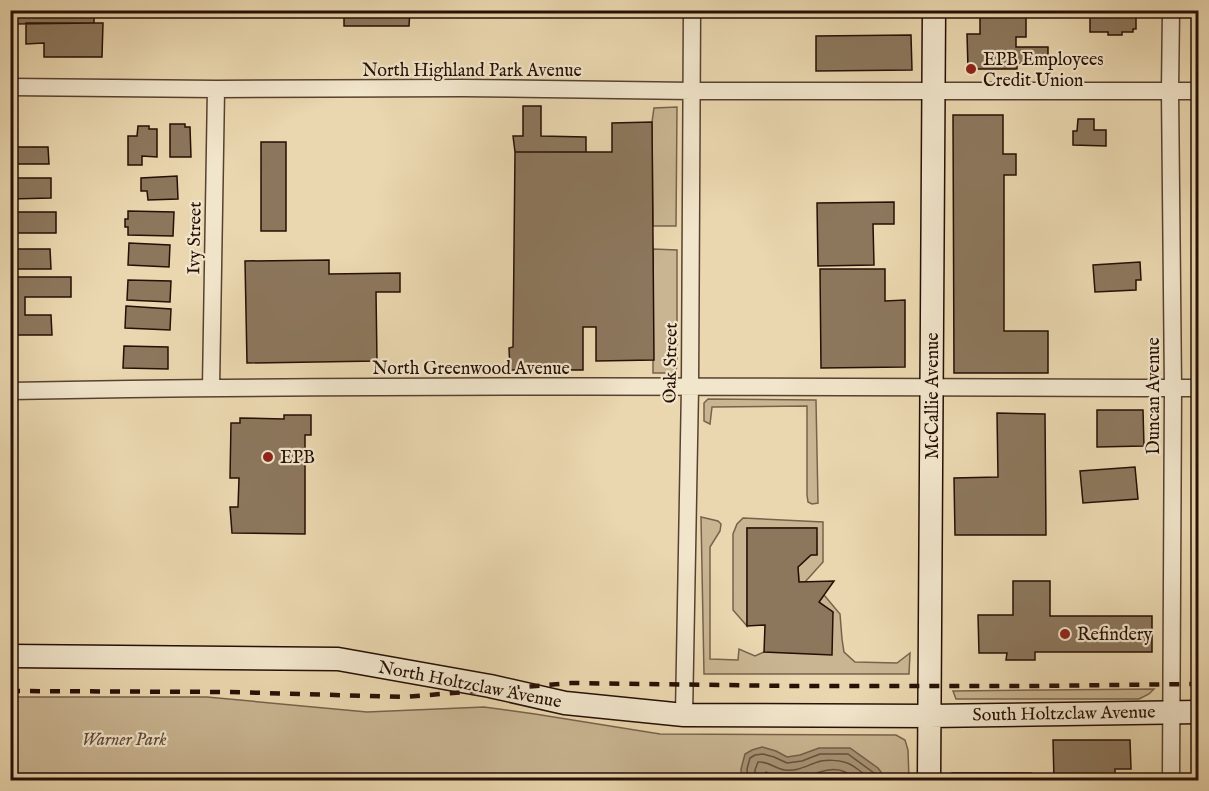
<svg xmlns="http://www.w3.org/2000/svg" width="1209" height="791" font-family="'IM FELL English',serif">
<rect width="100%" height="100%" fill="#ead7af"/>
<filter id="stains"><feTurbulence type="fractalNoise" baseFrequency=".00333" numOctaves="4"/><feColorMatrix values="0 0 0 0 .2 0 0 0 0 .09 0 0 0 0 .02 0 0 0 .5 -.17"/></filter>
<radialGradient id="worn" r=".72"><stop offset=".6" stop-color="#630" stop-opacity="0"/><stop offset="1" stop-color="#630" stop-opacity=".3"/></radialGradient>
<path fill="#c9b592" stroke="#78624c" stroke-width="1.5" d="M677 107 676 226H653L652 122 654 108Z
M653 249 677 250V361L676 373H653Z
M708 399 816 400 818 503 812 504 808 502 807 495V406L712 407 710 424 704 421V403Z
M701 517 718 521 721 524 720 531 710 547V659L738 660 739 649 755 656 764 652 833 613 819 602 824 595 840 614 842 639 844 652 855 662 897 663 910 653 909 674H704Z
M743 518 823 522V562L805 582H799L798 567 811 555 817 554 816 528H747V626L733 610V534L737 524Z
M1154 689 1149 694 1139 699H956L953 691Z
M10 697H207L367 712 484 707 535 714 660 734 896 735 905 740 908 750 909 780H11Z"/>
<path fill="#a79375" stroke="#735e48" stroke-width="1.5" d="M762 747 776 751 787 757 800 755 819 748H850L878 768 887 780H742L741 769 745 754 752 750Z"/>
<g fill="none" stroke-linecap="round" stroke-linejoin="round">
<path stroke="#66513d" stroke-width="1.5" d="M748 780 747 769 750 758 755 755 763 754 774 757 787 763 802 761 820 754H848L874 773 880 780
M755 780V770L758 762C769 761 775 769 785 770 798 772 809 764 821 761 827 760 838 760 844 762 851 763 866 775 870 780
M764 780V774L766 772C772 775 778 779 784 779 804 782 827 763 845 772 849 774 853 778 857 780"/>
</g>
<path fill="#8c775d" stroke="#260f05" stroke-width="1.5" d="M13 10H94V23L13 24Z
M344 10H410L409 26H344Z
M980 10H1026V37H1016V47H1048V63H1017V69H968L967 34H980Z
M1090 10H1136V29H1133V32H1122V35H1108V32H1090Z
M26 23H103L102 57H44V43L26 44Z
M911 35 912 70 816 71V36Z
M523 106H541V136L586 137V152H515L513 136H523Z
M953 115H1003V154H1016V175H1004V331H1048V373H954Z
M1078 119H1094V130H1106V146L1073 145V131H1077Z
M652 122 654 360 596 361V327H583V370H510L509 348 513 347 515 152H612V123Z
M170 124H185V127H190L191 157H170Z
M138 126H149V129H157V157L142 156V165H128V136H137Z
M261 142H286V231H261Z
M10 147H48L49 164H10Z
M177 176 178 199 148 200 147 191H141V178Z
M10 178H51V198L10 199Z
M894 202V224H873L874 265 818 266 817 203Z
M128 211 174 212 173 236 128 235V227H125V219H128Z
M10 212H56V233H10Z
M129 243 170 245 169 267 128 265Z
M10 249H50L51 269H10Z
M329 260V274L400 273V292H376L377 361 247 363 245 261Z
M1140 262 1141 280H1136V290L1095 292 1093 265Z
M820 269H885V301L905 300V367L821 368Z
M10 277H71V297H25V315H51L52 335H10Z
M128 280 171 281 170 302 127 300Z
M126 306 171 309 170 330 125 328Z
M124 346 168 347V369L123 368Z
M1097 410H1143L1144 446 1097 447Z
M997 413 1045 414 1046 535H955L954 478 998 477Z
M284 415H311V435H305V534L232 533 230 507H238L239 478H230L231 423H240V418L284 419Z
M1135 467 1138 499 1083 503 1080 471Z
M747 528H817V555H811L798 567 799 582 834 581 819 602 833 612 832 655 764 652 765 625 747 626Z
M1013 581H1050V616H1152V652H1035V660H1006L1007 653H979L978 615H1013Z
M1053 740H1130L1131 769H1115V780H1054Z
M952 773H1031L1032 780H952Z"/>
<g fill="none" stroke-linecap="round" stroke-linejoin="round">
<defs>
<path id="street" d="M10 87 216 89 463 88 692 91H1198
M211 388 216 89
M10 391C406 384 803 387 1198 388
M684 715 690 387 692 10
M1171 780 1173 388 1170 91 1171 10"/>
<path id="secondary" d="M10 656 338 659 490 686 565 703 684 715 930 716 1198 712
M929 780 934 10"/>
</defs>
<use href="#street" stroke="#574130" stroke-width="19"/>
<use href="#secondary" stroke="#260f05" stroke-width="25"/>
<use href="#street" stroke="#f1e5cb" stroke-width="16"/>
<use href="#secondary" stroke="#f1e5cb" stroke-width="22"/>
<path stroke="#260f05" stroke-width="4.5" stroke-dasharray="10 10" stroke-linecap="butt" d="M10 691 230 692 405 697 571 683 795 686H1035L1198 684"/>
</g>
<g fill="#8f2418" stroke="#f1e5cb" stroke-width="2">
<circle cx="971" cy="69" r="6"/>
<circle cx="268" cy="457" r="6"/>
<circle cx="1065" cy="634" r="6"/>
</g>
<g text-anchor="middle" stroke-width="4.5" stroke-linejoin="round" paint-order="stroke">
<g font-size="18" fill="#260f05" stroke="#f1e5cb" text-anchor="start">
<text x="983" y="65">EPB Employees<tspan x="983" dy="21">Credit Union</tspan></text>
<text x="280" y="463">EPB</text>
<text x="1077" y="640">Refindery</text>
</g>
<g font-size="18" fill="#260f05" stroke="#f1e5cb">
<text x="472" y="76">North Highland Park Avenue</text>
<text transform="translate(194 238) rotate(-89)" y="6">Ivy Street</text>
<text transform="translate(670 363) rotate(-89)" y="6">Oak Street</text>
<text x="471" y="374">North Greenwood Avenue</text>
<text transform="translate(932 396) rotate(-90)" y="6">McCallie Avenue</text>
<text transform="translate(1153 396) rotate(-90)" y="6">Duncan Avenue</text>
<text transform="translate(470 684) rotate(11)" y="6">North Holtzclaw Avenue</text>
<text transform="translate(1064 713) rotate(-1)" y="6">South Holtzclaw Avenue</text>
</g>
<g font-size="18" font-style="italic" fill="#5f4936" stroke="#f1e5cb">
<text x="124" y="745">Warner Park</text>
</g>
</g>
<rect width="1209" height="791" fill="none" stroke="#ead7af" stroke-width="36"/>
<rect x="12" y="12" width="1185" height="767" fill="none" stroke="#260f05" stroke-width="3"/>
<rect x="18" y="18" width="1173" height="755" fill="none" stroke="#260f05" stroke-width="1.5"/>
<rect width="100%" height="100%" filter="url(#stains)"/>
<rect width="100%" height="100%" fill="url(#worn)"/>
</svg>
